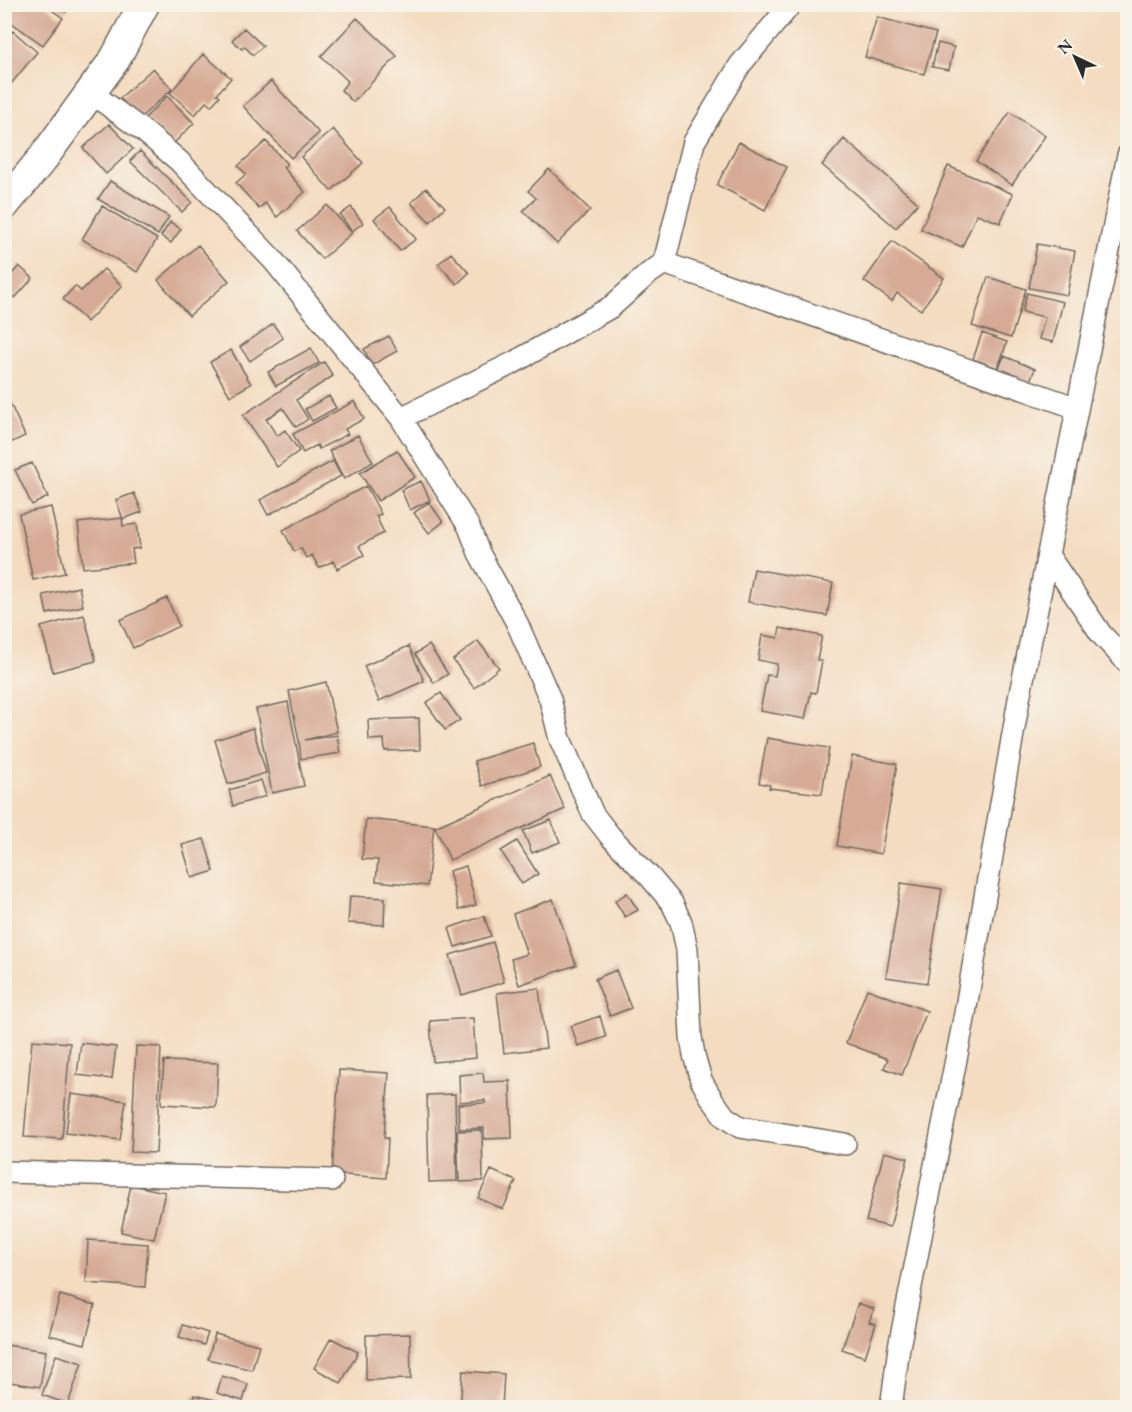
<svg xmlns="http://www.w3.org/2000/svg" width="1132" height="1412" font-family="'EB Garamond',serif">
<rect width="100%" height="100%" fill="#f7f3e8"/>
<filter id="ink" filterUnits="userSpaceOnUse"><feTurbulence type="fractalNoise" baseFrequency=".0167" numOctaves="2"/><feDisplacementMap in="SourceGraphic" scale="12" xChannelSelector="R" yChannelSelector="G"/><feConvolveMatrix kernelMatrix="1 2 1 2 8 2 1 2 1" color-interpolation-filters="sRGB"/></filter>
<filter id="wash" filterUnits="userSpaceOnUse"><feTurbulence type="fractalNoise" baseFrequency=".008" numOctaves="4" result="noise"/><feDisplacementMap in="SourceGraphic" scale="24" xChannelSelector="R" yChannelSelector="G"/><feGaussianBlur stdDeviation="1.35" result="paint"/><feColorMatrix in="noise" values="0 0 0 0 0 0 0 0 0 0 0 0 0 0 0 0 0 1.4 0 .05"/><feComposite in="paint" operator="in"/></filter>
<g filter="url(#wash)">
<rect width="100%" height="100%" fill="#f4dcc0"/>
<g id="blocks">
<path fill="#d6aa94" d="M15 4H43L63 18 43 45 5 18Z
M53 4H70L66 12Z
M877 17 936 33 924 74 865 57Z
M357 18 397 56 353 102 341 90 348 81 321 56Z
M244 28 263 46 253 55 244 46 242 49 232 40Z
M13 31 37 52 11 84 4 78V41Z
M938 43 954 47 949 70 932 67Z
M203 54 231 78 217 94 220 96 211 106 206 102 195 115 170 93Z
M153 68 172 89 139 119 120 98Z
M271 81 319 133 291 158 243 106Z
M167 96 194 123 172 145 145 118Z
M1010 112 1045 136 1012 185 976 161Z
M109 124 133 149 106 174 83 148Z
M333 129 363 163 331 191 301 157Z
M844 139 918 203 896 228 822 165Z
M266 141 287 164 283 167 305 192 277 217 265 203 259 209 236 183 246 174 238 166Z
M739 142 787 167 765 210 717 185Z
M140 151 192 202 182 212 130 161Z
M948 166 1013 194 1000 223 977 214 962 247 921 229Z
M549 169 590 210 557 244 523 211 536 198 528 191Z
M110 181 169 217 158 235 98 199Z
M426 188 445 207 430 222 411 203Z
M327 205 352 233 322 259 297 231Z
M102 206 157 239 137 272 82 239Z
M351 207 363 223 352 231 340 215Z
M390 207 416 239 400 251 374 219Z
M170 222 181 229 171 243 161 236Z
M892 241 944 278 921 310 897 293 892 301 864 281Z
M1037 244 1075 251 1067 295 1029 288Z
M198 245 229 281 189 316 158 280Z
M451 253 469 273 457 284 438 264Z
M19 266 33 278 15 298 4 290V283Z
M104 269 122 286 87 322 63 299 75 286 81 291Z
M988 277 1026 289 1011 338 972 326Z
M1027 293 1063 302 1053 342 1039 339 1045 317 1022 312Z
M273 324 283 338 250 361 240 347Z
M982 333 1007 342 998 368 973 359Z
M389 336 397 351 372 365 364 349Z
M311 348 319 363 276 386 268 372Z
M231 350 251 384 230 396 210 362Z
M1004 356 1035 369 1028 385 997 373Z
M324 362 333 376 296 400 308 419 296 427 283 408 266 419 277 436 285 430 299 451 277 467 243 415Z
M4 390 25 436 6 445 4 442Z
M329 396 336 408 312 421 305 409Z
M355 401 364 419 345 429 348 434 319 449 317 445 303 453 293 434Z
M358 435 373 462 344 479 329 451Z
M397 450 415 477 378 501 360 473Z
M333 461 341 476 268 515 260 500Z
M32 463 48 497 32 505 15 470Z
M421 481 430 500 410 510 401 490Z
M366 486 381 514 376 516 384 533 359 546 364 555 337 569 333 561 319 568 312 555 306 558 301 548 294 551 283 530Z
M134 493 142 512 123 519 116 500Z
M429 502 443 522 429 533 414 513Z
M51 507 65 573 33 580 19 514Z
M122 518 123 526 137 524 140 548 132 549 134 563 83 568 78 523Z
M754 569 833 583 827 616 748 602Z
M79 587 83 606 47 614 43 595Z
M167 598 179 626 133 648 120 620Z
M84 615 96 661 53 672 41 627Z
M780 628 822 636 817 660 822 661 816 693 811 692 805 719 760 711 767 675 775 676 777 664 758 660 762 635 778 638Z
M478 641 499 668 474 688 453 660Z
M429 645 448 674 434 683 415 654Z
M409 646 424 681 379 701 364 666Z
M326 682 337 732 305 740 337 735 340 753 301 759 299 741 289 691Z
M441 693 460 720 445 730 426 703Z
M288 702 304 786 272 793 256 709Z
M419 718 420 750 385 751 384 739 369 740 368 720Z
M253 728 266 773 228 784 215 740Z
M767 738 829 748 822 794 769 788 770 785 759 783Z
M533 743 540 767 482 786 474 761Z
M852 756 897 764 881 854 837 846Z
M550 776 565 809 450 860 435 827Z
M261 780 266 796 233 806 229 790Z
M366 819 434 826 427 886 376 881 378 860 362 859Z
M551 820 560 842 532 853 523 831Z
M204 839 214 871 192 878 182 845Z
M517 841 538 874 522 884 501 851Z
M466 866 476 905 459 910 449 871Z
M901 883 942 889 927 983 886 977Z
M627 893 638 910 625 917 615 901Z
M350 896 385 898 384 925 348 923Z
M553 899 576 965 519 985 511 959 527 954 513 914Z
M484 916 491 936 455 947 449 928Z
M493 942 504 982 462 995 450 955Z
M616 970 631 1008 610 1016 595 979Z
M539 988 546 1048 504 1053 497 993Z
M867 989 927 1011 902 1075 884 1068 888 1059 846 1043Z
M600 1016 606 1037 578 1046 571 1026Z
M473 1018 476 1058 433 1062 430 1021Z
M32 1040 70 1043 62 1139 24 1137Z
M81 1043 116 1047 112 1079 77 1075Z
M136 1046 161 1047 156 1153 131 1152Z
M164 1061 218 1063 216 1107 161 1104Z
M339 1070 389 1073 384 1138H388L386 1178 332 1174Z
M483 1073 484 1082 510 1081 512 1138 484 1139V1128L459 1129 458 1104 485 1103V1100L460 1102 459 1075Z
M71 1094 126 1101 120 1140 66 1133Z
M455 1094 457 1181 429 1182 427 1095Z
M482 1130 483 1181 459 1182 457 1131Z
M884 1152 908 1158 890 1227 866 1221Z
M491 1170 516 1181 503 1209 478 1198Z
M131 1185 165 1192 154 1239 121 1232Z
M88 1240 148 1244 145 1287 86 1283Z
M60 1295 95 1305 85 1344 49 1335Z
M858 1303 874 1309 869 1322 876 1324 865 1357 842 1349Z
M183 1325 208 1333 204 1345 179 1337Z
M215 1334 259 1345 252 1370 208 1359Z
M410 1334 411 1379 366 1380V1335Z
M331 1338 358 1352 341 1383 314 1368Z
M6 1345 46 1351 40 1387 4 1381Z
M56 1355 82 1363 68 1404 42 1395Z
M463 1371 504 1374 502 1408H460Z
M222 1376 248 1384 243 1401 217 1393Z
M194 1395 245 1407V1408H191Z"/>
</g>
</g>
<g filter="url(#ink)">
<use href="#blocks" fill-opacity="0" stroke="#71695f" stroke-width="1.5"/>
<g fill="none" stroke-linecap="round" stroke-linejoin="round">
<defs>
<path id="street" d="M90 92 146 133 179 161 273 260 401 418 469 527 479 553 517 623 550 699 560 739 593 814 610 836 650 877 672 903 681 922 687 949 691 1037 694 1055 701 1080 712 1099 725 1117 740 1127 845 1144
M664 263 1077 408
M401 418 513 363 611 307 648 274 664 263 694 142 740 65 791 4
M1048 555 1101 634 1128 663
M4 1172 332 1180
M891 1408 899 1347 964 1019 1019 699 1128 155"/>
<path id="secondary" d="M4 205 43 158 115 59 144 4"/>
</defs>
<use href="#street" stroke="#71695f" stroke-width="24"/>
<use href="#secondary" stroke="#71695f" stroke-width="33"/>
<use href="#street" stroke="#fff" stroke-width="21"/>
<use href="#secondary" stroke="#fff" stroke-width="30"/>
</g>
</g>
<rect width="1132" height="1412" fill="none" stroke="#f7f3e8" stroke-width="24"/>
<g transform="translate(1075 57) rotate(316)" stroke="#f7f3e8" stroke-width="4.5" paint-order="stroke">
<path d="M0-4.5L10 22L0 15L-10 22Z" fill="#2b2b2b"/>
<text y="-9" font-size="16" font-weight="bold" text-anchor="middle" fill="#2b2b2b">N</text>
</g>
</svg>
